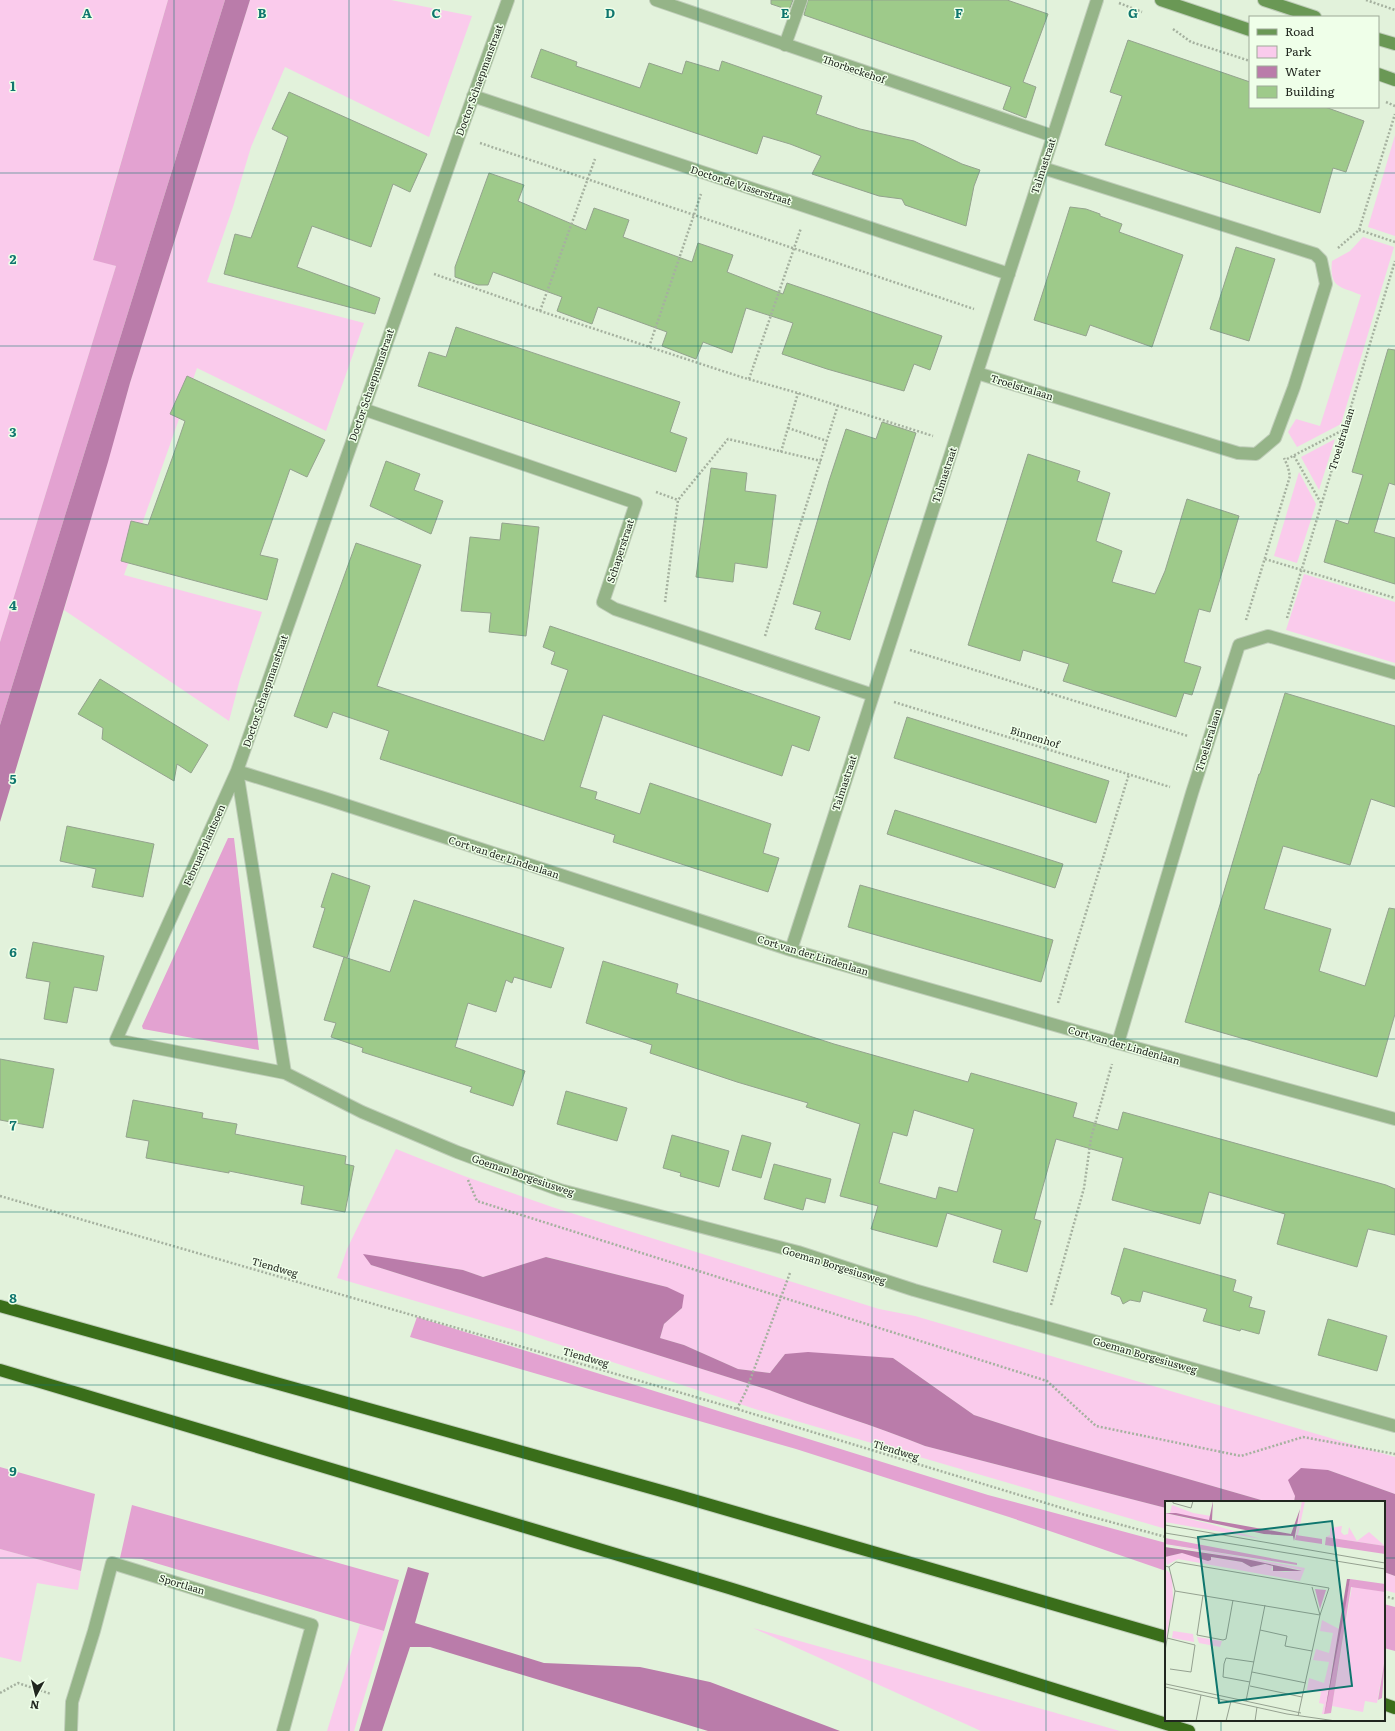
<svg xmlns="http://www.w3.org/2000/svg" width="1395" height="1731" font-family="Literata,serif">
<rect width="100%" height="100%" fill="#e2f2db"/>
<path fill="#facbec" d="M0 0H168L93 259 116 266 0 642Z
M250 0H391L472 16 429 137 285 67 251 147 233 207 207 282 364 323 326 431 197 368 124 575 262 612 240 679 229 721 64 610 130 383Z
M1395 135V236L1368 227Z
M1363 237 1394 247 1341 424 1297 447 1288 432 1296 419 1320 426 1361 295C1341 286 1329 289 1332 261L1350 251Z
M1335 439 1319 490 1301 457Z
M1299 472 1316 504 1297 563 1274 556Z
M1304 574 1395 602V663L1286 630Z
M396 1149 464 1176 552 1207 879 1309 915 1316 1395 1457V1494L1328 1470 1295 1497 1294 1502H1268L1039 1436 974 1415 893 1358 785 1354 770 1373 738 1369 684 1345 660 1338 664 1324 682 1308 667 1287 547 1257 483 1277 463 1270 408 1261 371 1265 769 1390C821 1410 874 1425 925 1446L1166 1508V1529L755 1409 518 1331 337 1278 347 1249Z
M0 1549 81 1571 78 1590 37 1583 21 1662 0 1657Z
M1384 1572 1395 1576V1593L1384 1590Z
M360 1624 384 1631 354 1731H327Z
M753 1628 1120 1731H1121H981Z"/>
<path fill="#e3a2d1" d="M168 0H225L0 725V642L116 266 93 260Z
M228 838H234L259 1050 143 1029 142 1026Z
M417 1317 988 1495 1166 1543V1571L1009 1517 796 1449 410 1337Z
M0 1467 95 1494 81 1571 0 1549Z
M132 1505 399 1580 384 1631 142 1559 120 1558Z
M1384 1604 1395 1607V1651L1384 1648Z"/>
<path fill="#ba7caa" d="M225 0H250L130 383 108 462 0 822V725Z
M363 1254 463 1270 483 1277 546 1257 667 1287 684 1295 682 1308 664 1324 660 1338 684 1345 738 1369 770 1373 785 1354 808 1352 893 1358 974 1415 1039 1436 1268 1502H1166V1508L925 1446C874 1425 821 1410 769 1390L371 1265Z
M1301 1468 1328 1470 1395 1494V1576L1384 1572V1502H1294L1295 1496 1288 1480Z
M408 1567 429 1573 415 1623 544 1663 640 1667 710 1682 840 1731H708L430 1647H410L382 1731H359Z"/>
<path fill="#9eca8a" stroke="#94a38e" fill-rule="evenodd" d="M771 0H793L789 10 771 4Z
M808 0H1007L1048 14 1023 82 1036 87 1026 118 1003 109 1011 87 804 15Z
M1128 40 1250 82V107H1325L1364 121 1346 172 1333 168 1320 213 1105 145 1122 96 1110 92Z
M541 49 577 62 576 66 640 88 649 63 682 74 686 61 719 71 722 61 822 96 816 114 860 129 914 141 962 164 980 170 974 186 966 226 905 205 902 199 879 196 812 174 821 156 790 144 763 136 757 154 531 77Z
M289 92 427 154 410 192 393 184 371 247 312 226 297 267 380 298 375 314 224 274 235 234 251 238 288 137 272 129Z
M489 173 524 185 518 201 586 230 594 208 629 220 623 237 692 262 698 243 733 255 727 272 783 294 787 283 942 336 930 370 914 364 904 391 827 369 782 354 793 323 746 308 732 353 703 342 696 359 662 346 667 332 598 307 592 324 557 311 562 297 493 272 488 285H478L455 277V267Z
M1070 207 1086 209 1100 214V216L1122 224 1119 232 1183 255 1152 347 1090 325 1086 336 1034 320Z
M1236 247 1275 259 1249 341 1210 329Z
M456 327 680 402 670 432 687 438 676 472 418 386 429 352 446 357Z
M1388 349 1395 350V485L1389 483 1374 532 1395 538V584L1324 562 1336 520 1348 524 1363 475 1352 472Z
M187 376 325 440 307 477 290 469 260 555 278 559 267 600 121 561 131 521 148 525 173 456 185 421 170 414Z
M882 422 916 433 850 640 815 629 821 612 793 604 829 481 846 429 876 439Z
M1028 454 1080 471 1077 481 1110 493 1096 541 1122 551 1112 582 1155 594 1165 571 1187 499 1239 516 1210 612 1199 609 1184 662 1201 667 1192 695 1184 693 1176 717 1063 681 1069 664 1023 650 1020 661 968 645Z
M386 461 420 474 414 490 443 501 431 534 370 506Z
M711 468 747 473 745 491 776 495 767 568 735 563 733 582 696 577Z
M502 523 539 527 526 636 489 632 491 613 461 611 470 537 500 540Z
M356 543 421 565 377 686 544 741 568 670 551 664 555 652 543 647 550 626 820 717 809 751 792 745 782 776 603 715 580 787 597 792 595 799 640 814 650 783 771 824 763 853 779 858 768 892 613 842 615 835 380 759 389 731 333 712 327 728 294 716Z
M100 679 208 745 191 773 177 764 174 781 102 739 103 728 78 714Z
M1285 693 1395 726V807L1371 799 1350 865 1283 846 1264 909 1331 929 1319 971 1365 986 1389 908 1395 909V1014L1377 1077 1185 1022 1259 774H1260Z
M907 717 1109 781 1096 823 894 758Z
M895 810 1063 864 1055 888 887 834Z
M67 826 154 844 143 897 92 887 96 869 60 861Z
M332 873 370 886 347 958 313 947 325 908 321 907Z
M860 885 1053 940 1041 982 848 927Z
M414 900 564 948 551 988 514 977 512 983 506 980 496 1012 468 1003 455 1047 525 1071 513 1106 470 1092 472 1087 362 1052 363 1048 331 1037 336 1023 324 1020 344 957 390 972Z
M33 942 104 956 97 991 74 987 67 1023 44 1019 50 982 26 978Z
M603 961 678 984 676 993 834 1044 968 1082 971 1073 1077 1103 1073 1117 1118 1130 1123 1112 1386 1185 1395 1189V1235L1368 1229 1357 1267 1277 1244 1285 1214 1209 1192 1200 1224 1112 1200 1123 1158 1056 1139 1034 1219 1041 1221 1027 1272 993 1262 1002 1230 947 1213 937 1247 871 1229 878 1206 840 1196 860 1124 806 1107 808 1103 737 1082 650 1053 652 1045 586 1023ZM914 1110 974 1129 957 1192 939 1187 936 1199 879 1183 893 1132 907 1136Z
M0 1059 54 1069 43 1128 0 1120Z
M566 1091 627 1108 617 1141 557 1124Z
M133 1100 203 1113 202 1118 237 1124 235 1134 346 1156 345 1164 354 1166 345 1212 301 1204 304 1186 229 1171V1173L146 1158 149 1141 126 1137Z
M672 1135 729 1151 719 1187 680 1176 681 1173 663 1168Z
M742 1135 771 1143 761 1178 732 1170Z
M774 1164 831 1179 825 1203 806 1198 803 1210 764 1199Z
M1124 1248 1236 1280 1233 1291 1252 1297 1249 1307 1265 1311 1259 1334 1241 1329 1240 1331 1203 1321 1207 1309 1143 1291 1140 1302 1130 1300 1123 1304 1120 1297 1111 1294Z
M1328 1319 1387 1336 1377 1371 1318 1355Z"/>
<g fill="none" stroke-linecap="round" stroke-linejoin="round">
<defs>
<path id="lane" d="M785 45 801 0
M71 1731 72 1702 94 1631 112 1563 312 1625 283 1731"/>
<path id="street" d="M508 0 459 136 237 771 327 799 791 950 1118 1043 1395 1119
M656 0 1053 136
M473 96 1009 274
M977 373 1238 453 1256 454 1275 438 1294 387 1326 284 1321 260 1315 254 1043 168
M363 409 636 503 603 602 615 609 873 695
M791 950 1097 0
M1118 1043 1192 793 1239 645 1268 636 1395 673
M285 1073 237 771 116 1040 285 1073 362 1112 457 1152 560 1190 798 1252 914 1290 1395 1426"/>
<path id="secondary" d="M1161 0 1250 30
M1264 0 1315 17
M1378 39 1395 44
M1378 74 1395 80"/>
<path id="highway" d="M0 1306 676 1495 1166 1637
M0 1370 729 1588 1189 1731
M1384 1704 1395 1708"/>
</defs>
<use href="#lane" stroke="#bfcdb9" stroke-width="14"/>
<use href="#street" stroke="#bfcdb9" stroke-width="14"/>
<use href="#secondary" stroke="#bfcdb9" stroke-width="14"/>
<use href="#highway" stroke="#bfcdb9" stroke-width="14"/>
<path stroke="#a5b19f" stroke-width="2.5" stroke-dasharray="2 2" stroke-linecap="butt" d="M1366 0 1395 10
M1119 3 1142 12
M1173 29 1191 42 1250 61
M1386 102 1395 106
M480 143 974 309
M1359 230 1395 242
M1338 248 1359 230 1395 114
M434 274 540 311 741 377 798 393 933 436
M540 311 595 159
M649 347 701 194
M749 379 801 228
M788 428 827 441
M781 452 798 393
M1294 456 1321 503
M1287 459 1343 430
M656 492 678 500
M1265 559 1395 598
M665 602 678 500 728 439 821 461
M1287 618 1395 261
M1246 620 1290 476 1288 467 1284 458
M765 636 838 405
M910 650 1188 736
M894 702 1170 787
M1058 1003 1129 774
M468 1180 477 1201 1047 1381 1096 1426 1241 1456 1303 1437 1395 1454
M0 1196 737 1409 1085 1515 1166 1537
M1051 1305 1084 1188 1091 1138 1112 1064
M737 1409 746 1391 790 1273
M1384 1596 1395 1599
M0 1693 18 1683 51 1694"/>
<use href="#lane" stroke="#95b488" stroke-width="12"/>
<use href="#street" stroke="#95b488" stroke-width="12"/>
<use href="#secondary" stroke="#6a9855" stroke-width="12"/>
<use href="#highway" stroke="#3a6e1a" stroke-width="12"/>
</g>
<path fill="none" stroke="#0f766e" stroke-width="1" stroke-opacity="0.55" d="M174 0V1731M349 0V1731M523 0V1731M698 0V1731M872 0V1731M1046 0V1731M1221 0V1502M0 173H1395M0 346H1395M0 519H1395M0 692H1395M0 866H1395M0 1039H1395M0 1212H1395M0 1385H1395M0 1558H1166M1384 1558H1395M1221 1720V1731"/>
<g text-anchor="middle" stroke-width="3" stroke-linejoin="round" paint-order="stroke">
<g font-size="10" fill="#21271f" stroke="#efffe9">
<text transform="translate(854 69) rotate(19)" y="4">Thorbeckehof</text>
<text transform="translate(479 80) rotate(-70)" y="4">Doctor Schaepmanstraat</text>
<text transform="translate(1043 166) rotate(-72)" y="4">Talmastraat</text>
<text transform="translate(741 185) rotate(18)" y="4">Doctor de Visserstraat</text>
<text transform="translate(371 385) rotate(-71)" y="4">Doctor Schaepmanstraat</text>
<text transform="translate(1022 387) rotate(17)" y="4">Troelstralaan</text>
<text transform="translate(1341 439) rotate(-73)" y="4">Troelstralaan</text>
<text transform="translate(944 475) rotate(-72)" y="4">Talmastraat</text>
<text transform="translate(620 551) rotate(-72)" y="4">Schaperstraat</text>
<text transform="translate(265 691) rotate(-71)" y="4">Doctor Schaepmanstraat</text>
<text transform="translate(1035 737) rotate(17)" y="4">Binnenhof</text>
<text transform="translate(1208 740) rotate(-73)" y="4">Troelstralaan</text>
<text transform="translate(844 783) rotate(-72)" y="4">Talmastraat</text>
<text transform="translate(204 845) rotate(-66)" y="4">Februariplantsoen</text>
<text transform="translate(504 857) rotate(18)" y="4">Cort van der Lindenlaan</text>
<text transform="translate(813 955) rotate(17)" y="4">Cort van der Lindenlaan</text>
<text transform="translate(1124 1045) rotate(16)" y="4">Cort van der Lindenlaan</text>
<text transform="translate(523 1175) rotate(19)" y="4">Goeman Borgesiusweg</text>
<text transform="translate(834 1265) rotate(17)" y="4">Goeman Borgesiusweg</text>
<text transform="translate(275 1267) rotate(16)" y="4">Tiendweg</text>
<text transform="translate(1145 1355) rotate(16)" y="4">Goeman Borgesiusweg</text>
<text transform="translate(586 1357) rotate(16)" y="4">Tiendweg</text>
<text transform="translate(896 1450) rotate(17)" y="4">Tiendweg</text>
<text transform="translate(182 1584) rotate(17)" y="4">Sportlaan</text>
</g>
</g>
<g transform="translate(1165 1501)">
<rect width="220" height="220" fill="#e2f2db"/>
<path d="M137 0H140L133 34H131ZM7 4 28 12 46 15 45 20 5 12ZM0 12 45 23 96 38 0 21ZM177 25 176 31 179 34 183 33 184 26 192 40 204 31 220 45 161 36 165 34V27ZM0 44 49 51 140 67 135 80 13 58 2 64 0 56 17 52 77 61 86 66 100 63 108 65 106 69 120 71 137 69ZM0 68 7 74 8 99 0 145ZM187 85 220 91V156L212 202 200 200 198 211 167 205ZM157 119 174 128 159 213H157L159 203 154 202 156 191 142 189 144 177 159 182 161 174 164 161 148 159 151 148 164 152 168 132 155 130ZM8 130 28 133 29 141 7 137ZM32 136 57 140 55 146 34 142Z" fill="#facbec"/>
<path d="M131 34 157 38V43L130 39ZM161 36 220 45V53L160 44ZM0 37 132 62V64L0 43ZM185 78 220 83V91L186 86 166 212 159 213ZM150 88 161 89 155 108ZM220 156 217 197 213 199 218 169Z" fill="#e3a2d1"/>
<path d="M48 0 47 19 126 33 135 8 129 40 128 35 99 33 0 12H11L44 19ZM0 46 81 58 137 70H108V65L100 63 86 66 77 61 46 56V59L43 60 17 52 0 56ZM182 78H185L180 108 160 212Z" fill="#ba7caa"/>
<path fill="none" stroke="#95a190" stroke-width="1" d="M8 0V2L26 7 28 0M0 24 220 62M0 32 220 68M0 65 4 66 11 61 164 87 155 114 147 86M10 90 155 114 133 215M38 94 32 134 58 139 61 138 68 99M95 129 122 135 120 145 147 150M2 137 30 144 26 171 5 168M0 150 10 90 4 66M87 171 141 182M85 181 58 176 59 163 61 157 89 161M1 183 136 212M85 185 137 196M0 186 122 213 171 220M81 200 100 104M31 220 36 194M61 220 66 200M90 220 92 206"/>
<path fill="#0f766e" fill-opacity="0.15" stroke="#0f766e" stroke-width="2" d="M167 20 187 185 54 202 33 36Z"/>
<rect width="220" height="220" fill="none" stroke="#21271f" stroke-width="2"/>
</g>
<g font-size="13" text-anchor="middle" font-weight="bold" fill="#0f766e" stroke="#efffe9" stroke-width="3" stroke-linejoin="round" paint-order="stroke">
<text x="87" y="18">A</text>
<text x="262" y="18">B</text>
<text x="436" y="18">C</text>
<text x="610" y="18">D</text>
<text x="785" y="18">E</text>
<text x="959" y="18">F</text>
<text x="1133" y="18">G</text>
<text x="13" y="91">1</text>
<text x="13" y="264">2</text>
<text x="13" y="437">3</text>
<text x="13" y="610">4</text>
<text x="13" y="784">5</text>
<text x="13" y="957">6</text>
<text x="13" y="1130">7</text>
<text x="13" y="1303">8</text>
<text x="13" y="1476">9</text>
</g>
<rect x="1249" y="16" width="130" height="92" fill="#efffe9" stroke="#9da998"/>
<rect x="1257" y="29" width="20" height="6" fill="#6a9855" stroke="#9da998"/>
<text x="1285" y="36" font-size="12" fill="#21271f">Road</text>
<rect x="1257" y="46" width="20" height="12" fill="#facbec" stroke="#9da998"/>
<text x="1285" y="56" font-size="12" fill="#21271f">Park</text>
<rect x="1257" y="66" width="20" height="12" fill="#ba7caa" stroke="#9da998"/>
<text x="1285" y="76" font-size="12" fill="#21271f">Water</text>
<rect x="1257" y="86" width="20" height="12" fill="#9eca8a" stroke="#9da998"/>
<text x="1285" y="96" font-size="12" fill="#21271f">Building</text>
<g transform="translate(36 1695) rotate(187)" stroke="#efffe9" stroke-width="3" paint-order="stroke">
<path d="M0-3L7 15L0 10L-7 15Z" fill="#21271f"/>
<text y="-6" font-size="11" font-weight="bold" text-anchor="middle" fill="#21271f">N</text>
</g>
</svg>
